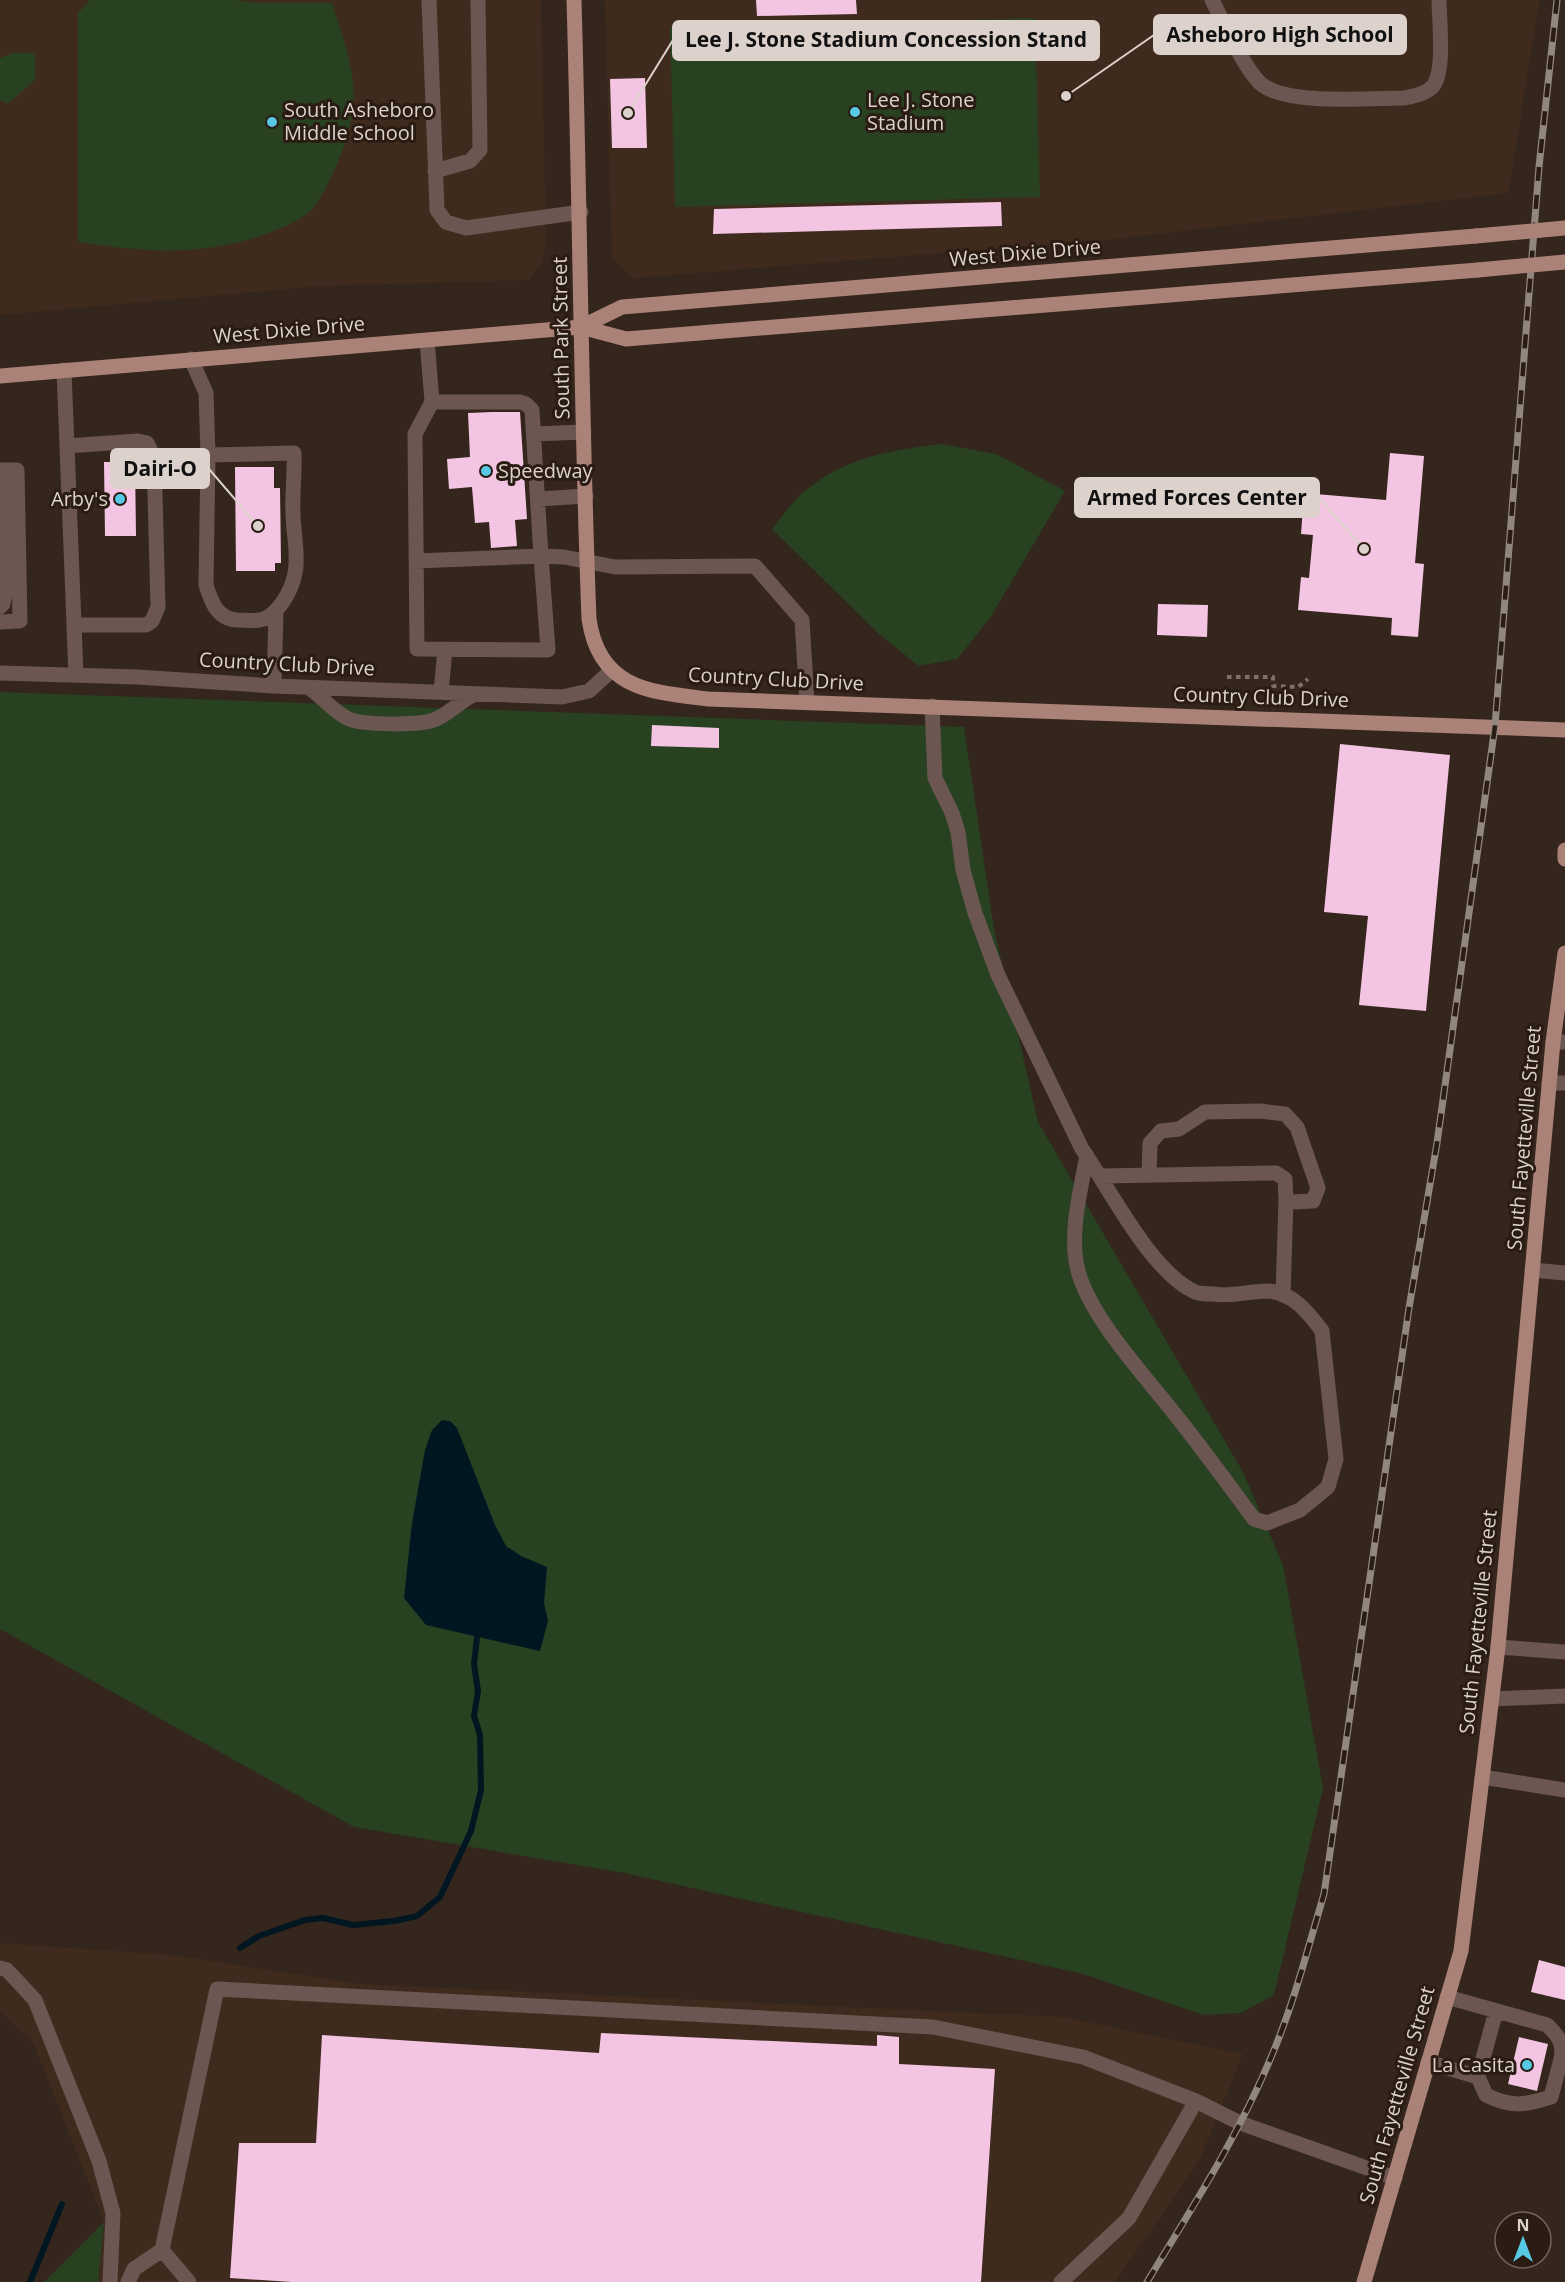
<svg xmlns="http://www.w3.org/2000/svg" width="1565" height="2282" font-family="'Open Sans',sans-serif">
<rect width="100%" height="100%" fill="#34261c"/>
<path fill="#3f2b1d" d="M0 0H541L546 244 542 263 529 280 320 286 0 315Z
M605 0H1540L1508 193 1114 239 634 278 612 259Z
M0 1943 172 1955 360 1984 1062 2017 1243 2054 1199 2161 1115 2282H98L104 2222 33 2042 0 2011Z"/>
<path fill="#274121" d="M90 0H234L257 3H332C340 29 350 55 353 83 356 109 348 139 338 162 331 177 320 203 308 213 296 223 277 230 263 235 198 257 144 252 78 242V13Z
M1035 18 1040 197 675 207 670 27Z
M13 53H35V80L8 104 0 100V58Z
M941 444 996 454 1065 491 990 618 957 659 919 666 879 634 772 529C783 516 793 500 806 490 849 456 888 451 941 444Z
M0 692 964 727 994 929 1038 1122 1243 1472 1283 1565 1323 1788 1274 1995 1241 2013 1204 2015 1080 1973 624 1873 354 1827 0 1629Z
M104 2222 98 2282H44Z"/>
<path fill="#001621" d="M442 1420 450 1421 457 1428 495 1525 506 1546 521 1556 547 1567 544 1603 548 1621 540 1651 426 1625 404 1598 412 1523 425 1450 432 1430Z"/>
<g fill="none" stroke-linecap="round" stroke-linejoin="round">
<path stroke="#001621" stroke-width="6" d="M240 1948 259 1936 305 1920 323 1918 353 1925 394 1921 417 1916 440 1897 471 1831 481 1790 480 1735 474 1716 478 1691 474 1664 478 1629
M30 2282 62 2204"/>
</g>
<path fill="#f3c5e2" d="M756 0H856L857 14 757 16Z
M645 78 647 148H612L610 79Z
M1001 202 1002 226 713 234 714 209Z
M492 412H520L527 519 515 520 517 546 491 548 489 522 475 523 472 487 449 489 447 459 470 457 468 413Z
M1390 453 1424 456 1415 563 1424 564 1418 637 1391 635 1392 618 1298 610 1301 577 1309 578 1313 535 1301 534 1304 493 1386 500Z
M104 462H135L136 536H105Z
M235 467H274V488H280L281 563H275V571H236Z
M1158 604 1208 605 1207 637 1157 635Z
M652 725 719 728V748L651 746Z
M1340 744 1450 755 1426 1011 1359 1005 1368 916 1324 912Z
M1539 1960 1565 1967V2000L1531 1992Z
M601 2033 877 2046V2035L899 2037V2064L995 2069 981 2282H292L230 2278 239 2143H316L322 2035 599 2053Z
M1519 2037 1548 2044 1537 2091 1508 2084Z"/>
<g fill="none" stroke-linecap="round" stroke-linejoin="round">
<path stroke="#7c7067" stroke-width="4" stroke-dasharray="4.5 4.5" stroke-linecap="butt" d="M1227 677H1273V686L1298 687 1308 679"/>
<path stroke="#6b5651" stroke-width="15" d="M429 0 437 210 446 222 466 228 581 212
M1212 0C1223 21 1244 68 1260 83 1285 106 1369 98 1404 98 1414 96 1427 94 1434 85 1445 68 1439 21 1439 0
M435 171 470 161 480 150 478 0
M427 340 432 402 415 434 417 649 548 650 541 556 564 557 615 567 755 566 802 620 807 702
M191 359 206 393 208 455 206 585C211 601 217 619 237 620 244 620 253 621 260 620 278 616 292 590 295 573 299 555 293 532 293 513 292 493 295 473 294 453L208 455
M64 370 76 675
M534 434 584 432
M67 446 138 441 147 443 154 457 158 607 152 621 146 625H74
M0 470H17L20 621 0 622
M538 499 586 496
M416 561 541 556 532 410 526 404 520 402H432
M0 607 3 604 6 588 3 470
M0 673 137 677 274 686 562 697 589 691 612 670
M274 686 276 611
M309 688C323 697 333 712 349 719 362 725 422 726 436 719 450 713 460 701 475 694
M441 692 445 650
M932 706 935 778 952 813 958 832 963 870 975 913 998 975 1082 1149C1110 1189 1150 1271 1195 1292 1200 1294 1208 1294 1213 1294 1232 1297 1250 1291 1268 1291 1292 1292 1309 1313 1322 1331L1336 1459 1328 1487 1300 1510 1267 1523 1254 1519C1228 1484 1202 1448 1174 1413 1145 1376 1092 1319 1079 1274 1068 1240 1080 1191 1087 1156
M1553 1042H1565
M1549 1083H1565
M1101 1176 1276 1173 1285 1179 1286 1200 1293 1202 1313 1201 1318 1188 1297 1127 1285 1114 1260 1111 1205 1112 1179 1129 1161 1131 1150 1143 1149 1175
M1532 1270 1565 1273
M1283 1295 1286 1200
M1498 1647 1565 1652
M1492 1699 1565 1696
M1482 1777 1565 1790
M0 1968 7 1970 35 2000 99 2161 113 2213 110 2282
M1447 1997 1547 2025C1560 2037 1565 2046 1560 2063L1565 2064
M1428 2062 1478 2077 1496 2011
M1478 2077 1486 2095C1512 2108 1525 2105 1551 2097L1560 2063
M1196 2101 1240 2123 1395 2178
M162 2250 189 2282
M128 2282 134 2269 162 2250 217 1989 933 2027 1083 2057 1196 2101 1129 2218 1061 2282"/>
<path stroke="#ab8277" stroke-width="15" d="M574 0C580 206 581 413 589 619 599 689 650 692 708 699L1565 730
M581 327 622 307 1476 236
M0 376 581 327 626 339 1478 270
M1565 850V859
M1364 2282 1461 1951 1498 1647 1553 1042 1565 953"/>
<defs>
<path id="rail" d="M1147 2282C1192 2208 1239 2135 1272 2055 1294 2003 1308 1948 1324 1894L1409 1308 1437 1143 1495 726 1539 167 1557 0"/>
</defs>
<use href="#rail" stroke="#92877e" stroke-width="7"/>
<use href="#rail" stroke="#2a1c12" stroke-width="4.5" stroke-dasharray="14" stroke-linecap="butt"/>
<path stroke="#ab8277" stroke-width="15" d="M1476 236 1565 228
M1478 270 1565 262"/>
</g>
<g fill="#58c9e4" stroke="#2a1c12" stroke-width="2">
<circle cx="855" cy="112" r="6"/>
<circle cx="272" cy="122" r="6"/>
<circle cx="486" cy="471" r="6"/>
<circle cx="120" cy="499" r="6"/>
<circle cx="1527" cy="2065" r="6"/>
</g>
<g text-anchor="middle" stroke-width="6" stroke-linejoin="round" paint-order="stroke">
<g font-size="20" fill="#dcd2cb" stroke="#2a1c12" text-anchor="start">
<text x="867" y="107">Lee J. Stone<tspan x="867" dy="23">Stadium</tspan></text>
<text x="284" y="117">South Asheboro<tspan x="284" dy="23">Middle School</tspan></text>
<text x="498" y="478">Speedway</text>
<text x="108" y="506" text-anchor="end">Arby's</text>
<text x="1515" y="2072" text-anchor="end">La Casita</text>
</g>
<g font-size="20" fill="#dcd2cb" stroke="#2a1c12">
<text transform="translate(1025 253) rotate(-5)" y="7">West Dixie Drive</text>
<text transform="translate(289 330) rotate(-5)" y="7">West Dixie Drive</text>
<text transform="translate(561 338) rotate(-91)" y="7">South Park Street</text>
<text transform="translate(287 664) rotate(3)" y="7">Country Club Drive</text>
<text transform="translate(776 679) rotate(3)" y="7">Country Club Drive</text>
<text transform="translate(1261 697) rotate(2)" y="7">Country Club Drive</text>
<text transform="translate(1524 1138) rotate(-85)" y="7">South Fayetteville Street</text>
<text transform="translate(1478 1622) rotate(-84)" y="7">South Fayetteville Street</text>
<text transform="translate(1397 2095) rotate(-74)" y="7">South Fayetteville Street</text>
</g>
</g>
<path fill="none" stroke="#dcd2cb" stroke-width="2" d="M1066 96L1154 35M628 113L673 40M258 526L209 469M1364 549L1319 498"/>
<g fill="#dcd2cb" stroke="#2a1c12" stroke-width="2">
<circle cx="1066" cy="96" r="6"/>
<circle cx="628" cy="113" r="6"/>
<circle cx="258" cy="526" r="6"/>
<circle cx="1364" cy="549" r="6"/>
</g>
<g fill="#dcd2cb" stroke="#dcd2cb" stroke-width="2">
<rect x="1154" y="15" width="252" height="39" rx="6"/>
<rect x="673" y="21" width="426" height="39" rx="6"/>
<rect x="111" y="449" width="98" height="39" rx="6"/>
<rect x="1075" y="478" width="244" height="39" rx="6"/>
</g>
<g font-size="21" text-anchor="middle" font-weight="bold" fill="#111">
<text x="1280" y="42">Asheboro High School</text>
<text x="886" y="47">Lee J. Stone Stadium Concession Stand</text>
<text x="160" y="476">Dairi-O</text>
<text x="1197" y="505">Armed Forces Center</text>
</g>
<g transform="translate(1523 2240)"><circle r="28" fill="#2a1c12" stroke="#71655c" stroke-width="1.5"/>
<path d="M0-4.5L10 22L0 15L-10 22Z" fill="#58c9e4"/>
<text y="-9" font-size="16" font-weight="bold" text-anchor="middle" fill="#dcd2cb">N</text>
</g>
</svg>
